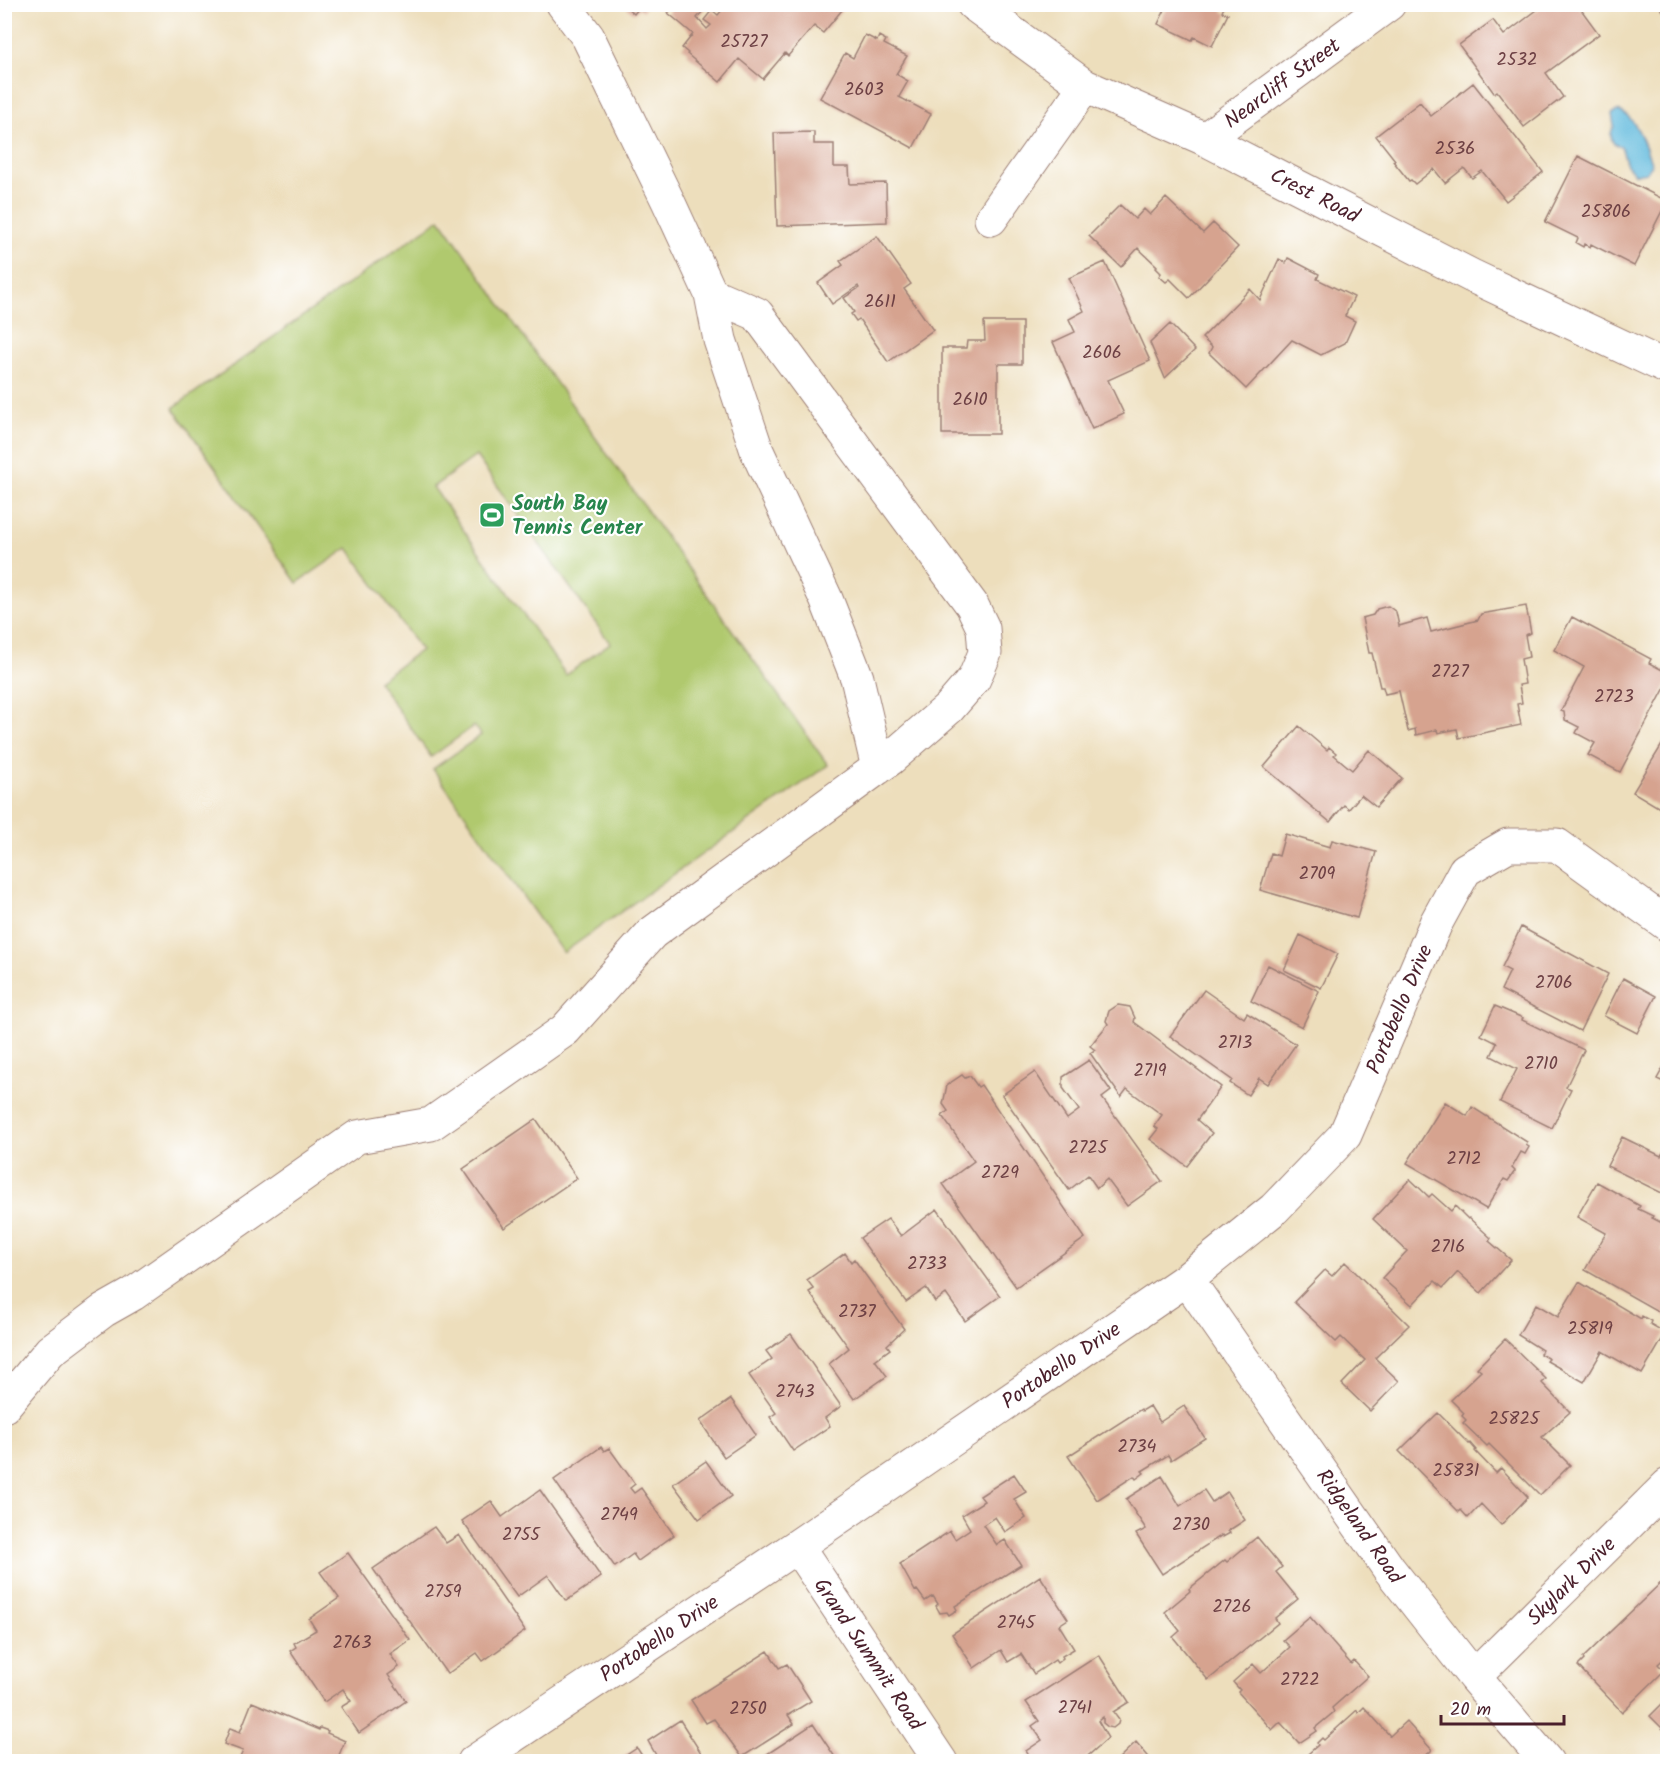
<svg xmlns="http://www.w3.org/2000/svg" width="1672" height="1766" font-family="Kalam,sans-serif">
<rect width="100%" height="100%" fill="#fff"/>
<filter id="ink" filterUnits="userSpaceOnUse"><feTurbulence type="fractalNoise" baseFrequency=".0167" numOctaves="2"/><feDisplacementMap in="SourceGraphic" scale="12" xChannelSelector="R" yChannelSelector="G"/><feConvolveMatrix kernelMatrix="1 2 1 2 8 2 1 2 1" color-interpolation-filters="sRGB"/></filter>
<filter id="wash" filterUnits="userSpaceOnUse"><feTurbulence type="fractalNoise" baseFrequency=".008" numOctaves="4" result="noise"/><feDisplacementMap in="SourceGraphic" scale="24" xChannelSelector="R" yChannelSelector="G"/><feGaussianBlur stdDeviation="1.35" result="paint"/><feColorMatrix in="noise" values="0 0 0 0 0 0 0 0 0 0 0 0 0 0 0 0 0 1.4 0 .05"/><feComposite in="paint" operator="in"/></filter>
<g filter="url(#wash)">
<rect width="100%" height="100%" fill="#eddebc"/>
<path fill="#b0c96e" stroke="#7d744c" stroke-width="1.5" fill-rule="evenodd" d="M440 219 828 765 563 953 433 769 481 735 474 726 431 757 378 681 421 650 348 548 297 583 173 408ZM476 456 610 643 566 675 433 487Z"/>
<path fill="#60badd" stroke="#556c84" stroke-width="1.5" d="M1617 111C1636 113 1646 149 1652 165L1647 172 1635 174 1627 165 1621 146 1614 144C1610 137 1610 133 1614 126L1612 114Z"/>
<g id="blocks">
<path fill="#d6a38f" d="M623 4H648L643 11 639 8 634 14Z
M662 4H709L697 18 707 29 711 25 704 20 712 10 718 15 727 4H847L823 33 814 26 788 56 785 53 763 79 739 59 720 82 687 54 688 53 682 48 693 34 668 13 670 11Z
M1168 4H1225L1222 12 1228 14 1212 46 1194 37 1192 40 1158 24Z
M1545 4H1577L1599 34 1546 73 1563 97 1524 127 1497 91 1494 93 1459 45 1493 20 1504 35Z
M1658 4H1668V18Z
M865 35 877 41 879 36 886 40 884 44 907 56 896 74 908 81 899 97 931 114 913 148 820 98 845 53 853 58Z
M1473 83 1543 172 1506 201 1482 171 1472 178 1464 168 1445 183 1434 169 1415 184 1411 180 1409 181 1393 161 1395 160 1376 136 1420 102 1431 116Z
M814 132V144H834V167H849L850 184 886 183 887 222 777 226 774 133Z
M1578 156 1667 201 1634 266 1591 244 1590 247 1584 244 1583 247 1576 243 1578 238 1545 222Z
M1166 198 1203 233 1213 223 1238 247 1189 298 1170 279 1166 282 1159 276 1161 273 1156 268 1157 266 1138 248 1121 267 1089 236 1120 205 1135 219 1144 209 1150 215Z
M877 236 911 284 904 289 933 330 888 362 859 319 856 321 851 314 854 312 844 298 859 288 858 286 832 304 818 283 843 265 840 261Z
M1288 258 1319 274 1317 279 1354 297 1345 316 1355 321 1345 343 1321 355 1292 340 1246 389 1209 353 1212 347 1202 338 1250 289 1260 300 1279 259 1286 263Z
M1105 262 1150 361 1108 380 1124 414 1092 429 1053 342 1075 332 1069 319 1084 311 1069 278Z
M984 322H1022V364H998V434H942V348H966L967 341H985Z
M1170 324 1195 350 1165 378 1150 343Z
M1388 606 1396 612 1399 626 1427 618 1431 632 1478 620 1481 614 1526 606 1531 633 1525 635 1529 657 1521 659 1525 684 1519 685 1522 703 1517 704 1521 725 1459 738 1457 729 1438 733 1437 730 1416 735 1415 729 1408 731 1399 691 1385 694 1383 687H1380L1372 653H1369L1362 618 1373 615 1377 609Z
M1572 617 1651 659 1649 663 1668 673V682L1620 772 1588 755 1595 743 1576 733 1579 727 1565 720 1564 712 1561 711 1584 667 1554 650Z
M1299 726 1327 750 1329 747 1336 753 1334 755 1352 770 1369 750 1402 778 1376 807 1361 795 1349 809 1344 805 1330 822 1264 767Z
M1668 735V813L1633 792Z
M1285 834 1330 847 1332 840 1376 852 1357 918 1260 890 1271 853 1279 856Z
M1521 927 1608 974 1580 1031 1501 990 1510 971 1502 967Z
M1300 935 1338 954 1321 988 1284 970Z
M1268 965 1319 991 1302 1027 1251 1001Z
M1623 978 1656 996 1637 1033 1604 1016Z
M1204 990 1244 1018 1247 1013 1296 1044 1268 1084 1259 1078 1248 1095 1230 1083 1232 1080 1170 1036Z
M1118 1005 1130 1007 1135 1018 1134 1022 1221 1087 1197 1120 1212 1133 1187 1166 1150 1139 1158 1129 1154 1126 1162 1115 1127 1089 1121 1097 1090 1053 1095 1050 1090 1046 1108 1024 1106 1021 1109 1011Z
M1495 1006 1523 1018 1522 1020 1584 1050 1566 1087 1571 1089 1552 1128 1500 1102 1517 1069 1491 1056 1497 1043 1481 1035Z
M1668 1059V1084L1657 1079Z
M1089 1060 1111 1091 1102 1098 1162 1181 1127 1206 1107 1179 1097 1188 1088 1175 1069 1190 1002 1095 1035 1072 1067 1119 1079 1110 1063 1088V1077Z
M962 1075 965 1078 970 1076 978 1087 981 1085 1085 1238 1016 1287 943 1184 974 1161 942 1116 948 1111 943 1104 947 1085Z
M1445 1102 1467 1116 1472 1107 1527 1142 1526 1145 1529 1147 1525 1154 1521 1152 1512 1168 1515 1171 1508 1181 1504 1179 1486 1209 1407 1163Z
M536 1119 577 1178 504 1228 463 1169Z
M1622 1137 1661 1156 1668 1144V1196L1607 1166Z
M1410 1179 1429 1197 1432 1194 1451 1211 1455 1206 1468 1219 1469 1218 1491 1238 1489 1241 1511 1260 1481 1293 1458 1272 1443 1288 1435 1281 1412 1305 1382 1278 1407 1251 1373 1219Z
M1597 1182 1640 1206 1638 1209 1653 1216 1652 1218 1668 1226V1240L1662 1251 1668 1254V1317L1585 1270 1606 1233 1577 1217Z
M937 1209 1000 1296 965 1321 946 1294 935 1302 926 1288 906 1302 860 1238 888 1219 901 1236Z
M845 1253 851 1262 854 1259 904 1329 887 1345 890 1349 875 1360 887 1376 854 1399 829 1364 849 1348 809 1292 814 1289 807 1280Z
M1345 1262 1409 1325 1375 1358 1399 1381 1370 1411 1342 1384 1365 1360 1341 1337 1336 1342 1294 1302 1325 1270 1332 1276Z
M1579 1282 1641 1319 1642 1316 1651 1321 1650 1324 1666 1333 1642 1374 1602 1351 1584 1382 1547 1361 1549 1359 1540 1354 1542 1350 1518 1335 1536 1304 1558 1317Z
M791 1334 841 1406 825 1418 830 1426 793 1451 770 1417 776 1413 749 1375 772 1359 766 1351Z
M1505 1339 1546 1379 1542 1383 1570 1412 1542 1437 1570 1465 1540 1495 1489 1444 1487 1446 1463 1423 1466 1420 1462 1416 1464 1413 1451 1400 1481 1371 1477 1368Z
M731 1399 756 1435 724 1457 700 1421Z
M1150 1406 1160 1422 1184 1406 1205 1438 1171 1460 1168 1455 1142 1471 1144 1473 1136 1479 1134 1476 1097 1500 1068 1456 1141 1409 1142 1411Z
M1438 1413 1469 1444 1470 1443 1476 1450 1475 1451 1496 1473 1501 1468 1528 1497 1501 1525 1481 1504 1468 1518 1461 1510 1459 1512 1399 1451Z
M601 1447 604 1451 609 1448 635 1484 630 1488 634 1493 641 1488 674 1535 638 1561 633 1554 615 1567 554 1480Z
M706 1461 731 1496 699 1519 673 1484Z
M1014 1474 1026 1492 1014 1499 1026 1518 1005 1532 995 1517 983 1525 997 1545 1005 1540 1021 1565 955 1606 957 1610 949 1615 947 1612 940 1613 936 1606 938 1604 933 1596 925 1601 917 1590 915 1591 900 1564 950 1531 955 1539 970 1529 962 1515 984 1501 980 1496Z
M1162 1476 1180 1506 1204 1490 1212 1502 1227 1492 1245 1520 1228 1531 1230 1533 1223 1537 1222 1535 1162 1574 1136 1534 1146 1529 1126 1499Z
M540 1490 601 1577 566 1601 548 1575 517 1597 462 1521 491 1501 502 1517Z
M434 1527 446 1543 459 1535 525 1631 483 1661 477 1653 447 1674 373 1569Z
M1257 1537 1282 1567 1276 1572 1298 1599 1275 1618 1278 1623 1208 1680 1173 1637 1180 1631 1165 1612 1190 1591 1189 1589 1225 1560 1227 1562Z
M348 1553 410 1640 390 1654 399 1667 388 1675 406 1701 359 1733 341 1707 351 1701 343 1689 324 1702 290 1651 296 1647 294 1643 316 1630 309 1619 339 1598 320 1572Z
M1040 1576 1068 1619 1059 1625 1074 1649 1062 1656 1063 1658 1057 1663 1055 1660 1034 1674 1021 1654 1008 1662 1001 1650 974 1668 952 1634Z
M1668 1576V1655L1658 1664 1664 1671 1622 1712 1578 1666 1584 1660 1583 1658Z
M1310 1617 1351 1664 1354 1661 1368 1676 1332 1708 1334 1712 1315 1728 1317 1731 1299 1743 1280 1722 1272 1730 1238 1692 1240 1690 1233 1682 1253 1664 1261 1673 1290 1647 1283 1640Z
M768 1651 779 1668 787 1664 811 1701 788 1715 794 1724 742 1757 714 1719 706 1723 691 1700Z
M1099 1655 1129 1702 1113 1712 1119 1720 1118 1724 1113 1728 1108 1727 1103 1723V1717L1098 1721 1108 1738 1081 1762H1033L1026 1751 1042 1740 1032 1726 1039 1721 1026 1702Z
M1668 1698V1734L1650 1716Z
M252 1702 319 1730 320 1728 328 1731 327 1733 345 1741 336 1762H238L243 1751 224 1744 230 1728 240 1732Z
M1364 1707 1390 1736 1406 1721 1432 1750 1419 1762H1299L1318 1745 1317 1743 1322 1738 1324 1740 1357 1710 1358 1713Z
M680 1720 703 1756 695 1762H660L648 1741Z
M813 1724 837 1760 834 1762H755Z
M1136 1742 1153 1762H1115Z
M637 1748 646 1762H616Z"/>
</g>
</g>
<g filter="url(#ink)">
<use href="#blocks" fill-opacity="0" stroke="#9c7e74" stroke-width="1.5"/>
<g fill="none" stroke-linecap="round" stroke-linejoin="round">
<defs>
<path id="minor" d="M973 4 1085 86 1205 139 1472 276 1668 368
M1205 139 1389 4
M991 219 1085 86
M711 294 720 340 757 451 826 599 857 678 878 768
M1187 1279 1389 1569 1474 1677 1547 1762
M4 1406 50 1351 103 1311 133 1294 357 1137 431 1124 565 1030 652 933 890 759 949 708 974 679 985 653 983 628 972 605 757 314 711 294 668 201 588 37 563 4
M797 1546 941 1762
M1474 1677 1668 1485
M474 1762 797 1546 1187 1279 1274 1209 1345 1135 1436 923 1465 870 1508 845H1557L1668 925"/>
</defs>
<use href="#minor" stroke="#9c7e74" stroke-width="35"/>
<use href="#minor" stroke="#fff" stroke-width="33"/>
</g>
</g>
<defs>
<symbol id="stadium-square" viewBox="-11 -11 22 22"><rect x="-9" y="-9" width="18" height="18" rx="4" fill="#2e9e5b" stroke="#fff"/><path d="M0-5a6.5 5 0 1 0 0 10a6.5 5 0 1 0 0-10ZM-3.5-1.8h7v3.6h-7Z" fill="#fff"/></symbol>
</defs>
<g fill-rule="evenodd">
<use href="#stadium-square" x="477" y="500" width="30" height="30"/>
</g>
<g text-anchor="middle" stroke-width="4.5" stroke-linejoin="round" paint-order="stroke">
<g font-size="18" fill="#6d4044">
<text x="744" y="47">25727</text>
<text x="1517" y="65">2532</text>
<text x="864" y="95">2603</text>
<text x="1455" y="154">2536</text>
<text x="1606" y="217">25806</text>
<text x="880" y="307">2611</text>
<text x="1102" y="358">2606</text>
<text x="970" y="405">2610</text>
<text x="1450" y="677">2727</text>
<text x="1614" y="702">2723</text>
<text x="1317" y="879">2709</text>
<text x="1554" y="988">2706</text>
<text x="1235" y="1048">2713</text>
<text x="1541" y="1069">2710</text>
<text x="1150" y="1076">2719</text>
<text x="1088" y="1153">2725</text>
<text x="1464" y="1164">2712</text>
<text x="1000" y="1178">2729</text>
<text x="1448" y="1252">2716</text>
<text x="927" y="1269">2733</text>
<text x="857" y="1317">2737</text>
<text x="1590" y="1334">25819</text>
<text x="795" y="1397">2743</text>
<text x="1514" y="1424">25825</text>
<text x="1137" y="1452">2734</text>
<text x="1456" y="1476">25831</text>
<text x="619" y="1520">2749</text>
<text x="1191" y="1530">2730</text>
<text x="521" y="1540">2755</text>
<text x="443" y="1597">2759</text>
<text x="1232" y="1612">2726</text>
<text x="1016" y="1628">2745</text>
<text x="352" y="1648">2763</text>
<text x="1300" y="1685">2722</text>
<text x="1075" y="1713">2741</text>
<text x="748" y="1714">2750</text>
</g>
<g font-size="21" fill="#4a1f2b" stroke="#fff">
<text transform="translate(1282 83) rotate(-36)" y="7">Nearcliff Street</text>
<text transform="translate(1315 195) rotate(27)" y="7">Crest Road</text>
<text transform="translate(1399 1009) rotate(-67)" y="7">Portobello Drive</text>
<text transform="translate(1061 1365) rotate(-34)" y="7">Portobello Drive</text>
<text transform="translate(1360 1526) rotate(55)" y="7">Ridgeland Road</text>
<text transform="translate(1571 1581) rotate(-45)" y="7">Skylark Drive</text>
<text transform="translate(659 1638) rotate(-34)" y="7">Portobello Drive</text>
<text transform="translate(869 1654) rotate(56)" y="7">Grand Summit Road</text>
</g>
<g font-size="21" font-weight="bold" fill="#27864d" stroke="#fff" text-anchor="start">
<text x="512" y="510">South Bay<tspan x="512" dy="24">Tennis Center</tspan></text>
</g>
</g>
<rect width="1672" height="1766" fill="none" stroke="#fff" stroke-width="24"/>
<path d="M1441 1715v9h123v-9" fill="none" stroke="#4a1f2b" stroke-width="3"/>
<text x="1450" y="1715" font-size="18" fill="#4a1f2b" stroke="#ffffff" stroke-width="4.5" paint-order="stroke">20 m</text>
</svg>
